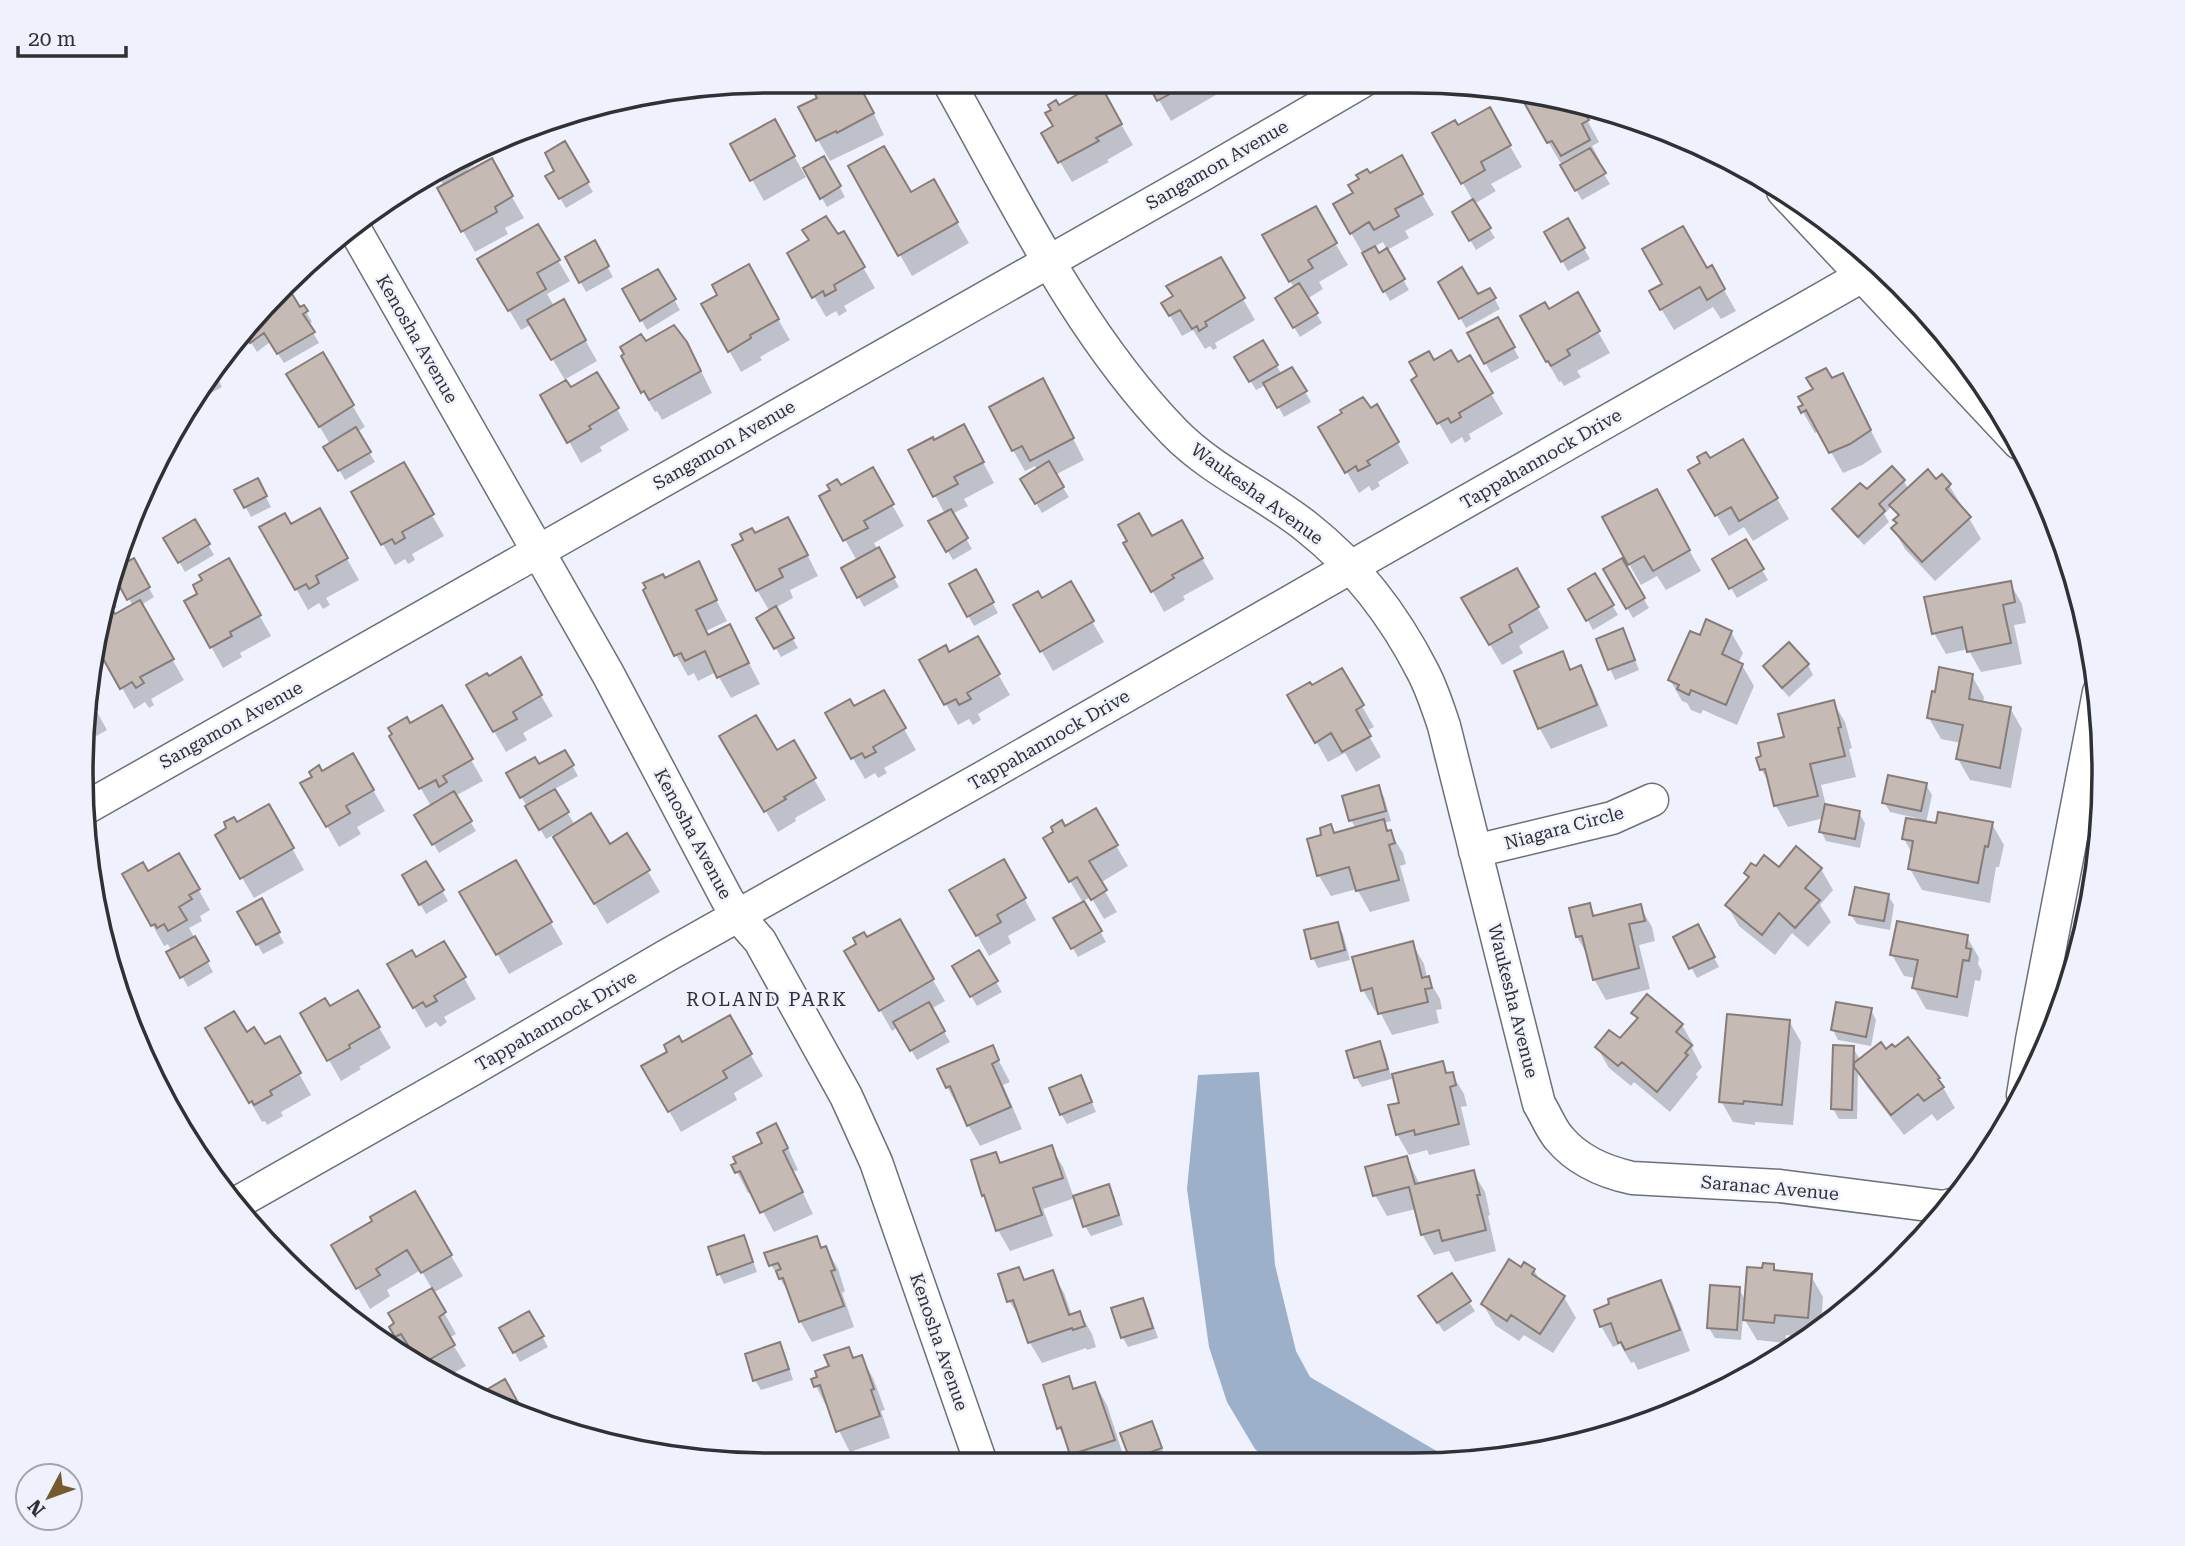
<svg xmlns="http://www.w3.org/2000/svg" width="2185" height="1546" font-family="'Roboto Serif',serif">
<rect width="100%" height="100%" fill="#eff2fd"/>
<path fill="#9cb0ca" d="M1259 1072 1275 1265 1296 1351 1310 1377 1452 1460 1268 1461 1255 1449 1227 1402 1209 1347 1187 1189 1198 1075Z"/>
<path fill="#0003" d="M810 81H858L884 135 830 161 800 108 819 98Z
M1148 81H1214L1221 92 1171 121Z
M1098 84 1133 145 1107 160 1109 162 1072 182 1043 134 1055 127 1058 108Z
M1523 91 1547 94 1581 104 1582 106 1580 107 1599 142 1592 146 1600 161 1597 163 1610 184 1582 200 1520 93Z
M1489 110 1522 167 1491 184 1496 191 1474 204 1495 238 1476 250 1454 212 1473 201 1435 134 1457 127Z
M786 142 806 177 764 201 733 145Z
M565 143 593 192 566 208 548 177 557 172Z
M468 154 474 165 467 170 468 173 491 160 524 218 505 228 508 234 475 252 439 189 444 186 436 172Z
M1401 158 1434 215 1405 231 1409 238 1387 250 1383 242 1374 247 1379 256 1387 251 1409 290 1390 301 1335 205 1355 194 1369 175Z
M824 159 845 197 827 207 806 169Z
M850 167 910 194 933 181 969 243 912 276Z
M1315 209 1348 265 1319 282 1323 289 1307 299 1322 323 1300 337 1277 299 1294 288 1264 235Z
M1567 220 1590 259 1568 271 1546 233Z
M538 226 570 281 547 294 554 306 575 322 597 361 564 380 570 389 597 374 629 430 600 447 602 451 581 463 543 395 566 382 532 324 521 330 491 280Z
M843 233 875 288 844 306 847 311 839 316 836 311 826 317 789 253Z
M594 243 613 277 586 292 567 258Z
M1220 259 1255 320 1215 343 1217 348 1213 350 1210 346 1205 349 1193 330 1182 336 1163 304Z
M748 267 790 340 760 357 762 360 741 372 704 305 719 296Z
M1711 267 1736 311 1721 319 1713 307 1674 330 1651 292Z
M658 271 680 310 647 330 625 290Z
M1440 282 1477 297 1490 290 1500 309 1466 328Z
M289 292 300 310 306 312 312 322 308 324 319 343 284 363 270 342 257 352 243 330 252 317 261 309Z
M1577 295 1610 353 1577 371 1581 377 1564 386 1561 381 1559 382 1522 317 1548 312Z
M1498 319 1519 358 1491 373 1470 334Z
M1263 342 1282 375 1292 369 1311 402 1284 417 1266 385 1256 390 1236 357Z
M645 344 698 365 712 393 662 420 657 411 655 412 623 357Z
M322 354 365 427 357 432 375 462 345 480 326 447 330 444 301 396Z
M1470 358 1503 414 1469 434 1471 439 1465 443 1462 437 1451 444 1414 380 1433 362 1458 365Z
M213 371 222 387 196 401 194 398Z
M1842 375 1882 452 1862 465 1843 473 1819 431 1815 433 1800 407 1831 381Z
M1054 401 1084 460 1055 475 1069 497 1042 513 1022 479 1037 470 1035 466 1025 471 1013 450Z
M1377 407 1409 463 1378 482 1380 486 1372 491 1369 486 1359 493 1321 427 1370 411Z
M1743 441 1789 519 1753 541 1744 527 1729 536 1691 471Z
M975 447 994 483 964 499 968 506 952 514 972 549 953 560 931 522 945 514 911 450Z
M403 465 444 536 412 554 415 560 408 564 405 559 395 565 353 493Z
M872 469 904 526 874 543 899 587 864 607 843 568 857 561 821 497Z
M257 480 271 507 251 517 237 491Z
M1904 481 1908 489 1936 481 1949 485 1961 505 1960 507 1969 518 1981 539 1935 581 1905 549 1893 528 1898 524 1895 520 1899 517 1892 506 1884 514 1889 522 1864 545 1840 519 1834 509 1867 492Z
M1656 491 1701 571 1666 590 1657 576 1641 585 1629 564Z
M319 510 359 580 326 598 330 605 323 609 319 603 308 610 262 528 290 526Z
M195 522 214 555 185 572 166 539Z
M1181 522 1214 579 1183 596 1185 600 1164 612 1126 543 1152 538Z
M755 536 800 540 818 576 790 590 793 598 775 608 798 648 781 657 758 618 770 612 757 590Z
M1745 541 1768 580 1737 598 1714 560Z
M133 560 154 597 141 605 184 680 151 699 154 705 149 708 145 702 134 709 97 644 110 595 117 607 111 611 114 617 133 606 115 575 117 569Z
M1621 560 1649 608 1633 618 1605 570Z
M229 561 271 636 240 653 242 657 223 668 186 602 200 594Z
M698 564 727 621 706 631 709 637 730 627 760 684 731 698 716 672 698 681 694 673 688 676 676 655 664 580Z
M1516 570 1549 628 1519 646 1523 653 1502 665 1463 599Z
M975 571 998 613 974 626 951 585Z
M1595 575 1618 615 1593 630 1570 589Z
M2010 583 2022 604 2026 623 2014 625 2022 664 1981 672 1968 649 1946 654 1934 633Z
M1070 584 1104 642 1053 671 1016 606 1042 600Z
M1731 632 1743 653 1738 663 1742 665 1754 686 1737 725 1703 710 1701 714 1691 710 1687 703 1682 701 1670 680 1701 638Z
M977 638 1010 695 978 714 981 720 973 725 969 719 958 725 921 661 949 654Z
M1598 640H1627L1639 670 1615 680Z
M1562 653 1572 671 1580 667 1592 688 1608 726 1551 749 1540 729 1516 672Z
M520 660 553 716 523 733 527 740 506 752 468 686 488 678Z
M1808 665 1813 675 1789 697 1771 677 1765 667Z
M1341 670 1374 727 1366 731 1381 757 1356 772 1345 753 1328 762 1290 696 1311 688Z
M1972 676 1984 697 1983 703 2010 708 2022 729 2011 788 1970 780 1958 759 1961 743 1941 739 1929 718Z
M86 692 107 730 82 744Z
M883 692 916 750 884 768 887 773 878 778 875 773 865 779 827 714 854 709Z
M1833 702 1845 722 1852 748 1849 749 1856 777 1821 785 1826 806 1859 813 1865 823 1860 848 1826 841 1821 831 1824 818 1788 827 1776 806 1771 786 1761 769 1786 738Z
M442 708 483 781 455 796 476 831 439 853 416 815 431 806 391 737Z
M722 736 777 752 793 743 826 800 795 818 796 821 778 832Z
M565 752 578 776 553 790 575 825 609 846 627 836 660 892 607 924 553 835 546 839 508 774 539 767Z
M353 755 385 811 357 827 361 834 339 847 303 784Z
M1926 785 1932 795 1926 823 1992 824 2004 845 1999 867H1996L1990 903 1922 890 1910 869 1912 853 1904 839 1916 818 1890 812 1884 802Z
M1378 787 1384 797 1391 821 1384 823 1403 853 1406 864 1400 866 1410 901 1370 912 1357 889 1331 896 1319 876 1309 840 1323 836 1331 826 1335 834 1356 829 1351 820Z
M269 806 304 870 254 898 217 835Z
M1095 810 1128 866 1100 883 1117 912 1104 919 1091 897 1083 901 1106 942 1078 957 1056 919 1083 903 1045 839Z
M179 855 210 910 200 916 202 921 189 928 213 972 188 987 169 953 179 947 177 944 170 948 168 944 164 946 125 875 147 873Z
M515 862 563 944 509 974 462 893Z
M1004 862 1036 920 1008 936 1011 943 989 956 952 891Z
M426 863 448 901 426 914 404 876Z
M1821 869 1833 890 1820 905 1831 922 1808 947 1792 933 1775 955 1739 926 1727 905 1749 879 1746 873 1779 870Z
M1888 895 1894 905 1890 930 1857 924 1851 915Z
M261 901 284 943 263 954 239 913Z
M1589 905 1596 917 1640 906 1652 927 1655 941 1639 945 1650 989 1606 1000 1594 979 1588 956 1577 937Z
M899 921 945 1001 931 1009 950 1042 917 1060 898 1027 892 1031 847 951Z
M1337 924 1343 934 1350 960 1318 968 1313 958Z
M1703 936 1719 967 1697 978 1675 937Z
M1967 937 1979 958 1978 964 1982 971 1980 981 1975 980 1968 1017 1926 1009 1914 988 1916 978 1904 976 1892 955Z
M444 943 476 999 444 1017 447 1022 440 1027 436 1022 426 1028 389 965 416 960Z
M1412 943 1424 964 1427 977 1440 999 1442 1009 1436 1010 1439 1023 1392 1035 1379 1010 1375 1011 1363 990Z
M979 952 1002 992 977 1006 954 967Z
M358 992 391 1048 359 1067 361 1069 341 1081 302 1013 329 1009Z
M1871 1010 1876 1020 1871 1046 1838 1040 1833 1030Z
M1634 1013 1682 1025 1694 1046 1692 1048 1702 1067 1696 1074 1698 1077 1670 1112 1634 1082 1631 1086 1609 1068 1597 1047 1621 1041 1638 1020Z
M729 1018 763 1076 734 1093 737 1100 681 1132 644 1067Z
M1789 1021 1801 1042 1793 1125 1755 1122V1125L1733 1122 1721 1101Z
M208 1028 246 1034 264 1047 279 1038 311 1095 281 1112 283 1116 267 1125 265 1121 262 1122Z
M1908 1039 1938 1079 1955 1108 1937 1121 1932 1114 1904 1135 1868 1088 1858 1072 1857 1119H1839L1833 1109 1853 1048 1859 1058V1062L1895 1049Z
M1379 1043 1385 1053 1391 1076 1442 1063 1448 1075 1452 1074 1464 1094 1467 1106 1461 1107 1470 1145 1429 1155 1427 1150 1409 1155 1397 1134 1401 1104 1395 1078 1362 1087 1356 1077Z
M992 1048 1010 1082 1003 1085 1022 1129 980 1146 947 1087Z
M1081 1077 1096 1112 1067 1124 1061 1114Z
M787 1146 798 1170 793 1172 813 1214 774 1232 752 1191 748 1193 734 1166Z
M1051 1147 1063 1167 1074 1198 1108 1186 1114 1196 1123 1225 1091 1236 1085 1226 1075 1198 1043 1209 1053 1236 1010 1251 998 1230 991 1209 983 1196 973 1161 995 1154 1001 1164Z
M1407 1158 1420 1185 1473 1172 1485 1192 1490 1215 1488 1216 1496 1251 1455 1262 1449 1251 1434 1255 1422 1234 1416 1209 1387 1216 1375 1195Z
M414 1193 463 1276 433 1293 456 1334 449 1338 466 1366 443 1379 421 1365 414 1354 408 1357 391 1327 432 1289 421 1270 387 1290 390 1296 370 1309 333 1245 374 1222Z
M743 1237 748 1247 757 1272 724 1284 719 1274Z
M816 1238 823 1249 826 1248 838 1269 845 1291 842 1293 854 1327 812 1342 800 1321 793 1299 771 1265Z
M1773 1266 1777 1272 1811 1276 1823 1297 1821 1326 1804 1337 1786 1335 1785 1343 1757 1340 1743 1317 1741 1340 1715 1338 1709 1328 1739 1289 1746 1301 1764 1270Z
M1521 1269 1534 1270 1541 1282 1564 1297 1576 1318 1553 1353 1524 1335 1519 1341 1495 1325 1483 1304Z
M1018 1270 1025 1281 1052 1272 1064 1293 1072 1316 1080 1313 1092 1334 1096 1347 1087 1350 1086 1348 1042 1363 1030 1343 1022 1321 1009 1301Z
M1660 1282 1672 1303 1690 1351 1638 1370 1634 1362 1631 1363 1620 1344 1613 1347 1601 1326 1596 1311Z
M1143 1300 1148 1309 1158 1338 1128 1347 1123 1338 1113 1309Z
M1469 1302 1475 1311 1444 1332 1426 1306Z
M529 1313 548 1347 520 1362 501 1328Z
M779 1345 785 1354 793 1380 761 1390 755 1380 747 1356Z
M848 1349 854 1359 861 1357 873 1378 885 1410 881 1411 890 1438 850 1452 816 1386 819 1378Z
M1068 1378 1075 1390 1095 1384 1107 1405 1125 1461 1077 1462 1059 1428Z
M1152 1424 1166 1459 1158 1462H1133L1122 1434Z
M568 1426 572 1434 562 1430Z
M899 1457 903 1463 882 1462Z"/>
<path fill="#c5bab4" stroke="#877c77" stroke-width="2" d="M808 81H857L874 113 837 133 836 131 816 141 798 107 817 98Z
M1146 81H1193L1157 101Z
M1099 82 1122 124 1096 138 1099 141 1058 163 1041 133 1053 126 1045 113 1051 110 1048 105 1056 100 1059 105Z
M1520 91 1547 94 1579 104 1589 120 1582 124 1590 140 1561 156 1552 141 1547 143 1518 92Z
M1490 107 1511 145 1481 162 1485 170 1461 184 1432 133 1455 120 1458 125Z
M775 119 795 156 750 181 730 144Z
M565 141 589 182 559 199 545 176 554 171 545 153Z
M884 146 911 192 934 179 958 222 898 256 848 166Z
M1590 148 1606 173 1575 191 1560 165Z
M1402 155 1423 194 1395 209 1399 216 1374 230 1369 222 1350 234 1333 204 1353 193 1348 185 1359 179 1356 175 1367 169 1370 173Z
M824 156 841 186 820 199 803 168Z
M492 158 513 196 495 207 497 212 461 232 437 188Z
M1473 199 1491 228 1469 241 1452 212Z
M1316 206 1337 243 1308 260 1313 268 1289 282 1262 235Z
M826 216 838 234 844 231 865 267 834 285 836 290 825 296 823 291 812 298 787 253 809 240 802 230Z
M1568 218 1585 248 1561 262 1544 232Z
M538 224 560 260 537 273 546 289 508 311 477 259Z
M1683 226 1707 268 1712 265 1725 289 1707 300 1700 287 1660 310 1649 291 1662 284 1642 249Z
M595 240 609 266 579 283 565 257Z
M1375 246 1379 253 1387 248 1405 279 1383 292 1362 253Z
M1221 257 1245 298 1205 322 1207 326 1199 331 1197 326 1192 329 1180 310 1169 316 1161 303 1173 296 1166 286Z
M749 264 779 319 750 335 751 338 728 352 701 304 717 295 712 285Z
M1462 267 1478 294 1490 288 1496 298 1459 319 1438 282Z
M658 269 676 299 640 321 622 289Z
M1299 283 1318 313 1293 328 1275 298Z
M289 289 300 307 304 305 308 311 303 314 315 332 277 354 264 333 250 343 242 331 252 317 269 302Z
M1578 292 1600 331 1567 350 1570 355 1551 366 1548 361 1546 362 1520 316 1545 302 1549 309Z
M564 299 586 340 551 360 527 320Z
M1498 317 1515 347 1484 364 1467 333Z
M674 325 687 342 701 371 649 400 644 391 641 393 621 356 624 354 620 347 641 334 646 341Z
M1263 340 1278 365 1249 382 1234 357Z
M1451 350 1458 362 1470 355 1493 393 1459 413 1461 417 1451 423 1448 418 1437 424 1411 380 1417 376 1409 362 1429 351 1434 360Z
M323 352 354 405 319 427 286 374Z
M1292 367 1307 391 1277 408 1263 383Z
M1826 368 1832 378 1843 373 1871 430 1850 444 1829 453 1806 410 1801 413 1798 407 1803 405 1798 397 1813 389 1806 378Z
M597 372 619 408 589 426 591 429 567 443 540 395 566 380 571 387Z
M1043 378 1074 438 1030 461 1022 446 1012 451 989 407Z
M1363 397 1371 408 1377 404 1399 442 1367 461 1370 465 1358 471 1356 466 1345 473 1318 427 1342 413 1340 410Z
M964 424 984 462 954 477 958 484 933 497 908 450 933 437 934 440Z
M356 427 371 452 338 471 323 447Z
M1743 439 1778 498 1739 521 1731 507 1715 516 1688 470 1700 463 1697 457 1706 452 1710 458Z
M1049 461 1064 487 1035 504 1020 479Z
M404 462 434 514 402 532 405 538 395 544 392 539 381 545 351 492Z
M1892 466 1905 480 1879 504 1885 511 1858 537 1832 509 1860 483 1867 489Z
M873 467 894 504 864 521 868 528 843 541 819 496 830 490 827 485 837 479 841 485Z
M1928 469 1936 479 1942 474 1951 484 1946 489 1971 517 1922 562 1891 528 1897 523 1893 520 1899 515 1889 505Z
M258 478 267 496 244 508 234 490Z
M1657 489 1690 550 1653 571 1644 556 1628 565 1602 517Z
M320 508 348 558 316 576 319 583 309 589 306 584 295 590 259 527 285 513 291 524Z
M951 509 968 538 946 552 928 521Z
M1139 513 1152 536 1182 520 1203 558 1172 575 1174 578 1151 592 1123 543 1127 541 1118 525Z
M788 517 808 555 779 569 783 577 756 591 732 545 743 540 740 534 752 528 755 533Z
M195 519 210 544 178 563 163 538Z
M1746 539 1764 569 1729 589 1712 559Z
M879 547 895 577 857 598 841 568Z
M134 558 150 587 127 600 115 578 117 567Z
M229 558 261 615 230 632 232 636 210 648 184 601 197 594 193 585 202 580 199 575Z
M1622 558 1645 598 1626 609 1603 569Z
M699 561 717 600 696 610 708 635 730 624 749 663 717 678 705 651 685 661 681 653 674 656 643 590 646 588 643 583 663 574 665 578Z
M1517 568 1539 607 1509 625 1512 632 1489 645 1461 598Z
M976 569 994 602 967 617 949 584Z
M1595 573 1614 605 1586 621 1568 589Z
M1071 581 1094 621 1040 652 1013 605 1038 591 1042 598Z
M2011 581 2015 602 2003 605 2011 643 1967 652 1962 627 1932 634 1924 597Z
M140 600 174 659 140 677 144 683 136 688 132 682 120 689 96 646 104 616 113 611 115 614Z
M776 606 794 638 774 649 756 618Z
M1706 619 1732 631 1722 654 1743 664 1726 705 1691 690 1689 695 1677 689 1679 685 1668 680 1690 631 1700 635Z
M1623 628 1635 660 1608 670 1596 639Z
M978 636 1000 674 967 693 971 699 959 705 956 699 944 705 919 660 946 645 949 652Z
M1789 642 1809 664 1782 688 1763 666Z
M1563 651 1570 670 1581 665 1597 705 1538 729 1514 671Z
M521 657 542 695 513 712 517 719 493 732 466 685 487 673 489 676Z
M1939 667 1973 674 1969 699 2011 707 2000 768 1956 759 1963 725 1927 718 1932 691 1935 692Z
M1342 668 1364 705 1356 710 1371 736 1342 752 1331 733 1315 743 1287 695 1310 682 1312 685Z
M86 689 97 708 84 715Z
M884 690 906 728 873 747 876 752 865 758 862 753 851 759 825 713 850 699 854 706Z
M1834 700 1841 727 1838 728 1845 756 1810 764 1818 796 1774 806 1765 769 1760 770 1756 758 1761 756 1758 743 1784 737 1778 714Z
M442 705 473 759 443 776 447 782 439 787 436 780 419 789 389 736 392 734 388 728 407 717 410 723Z
M756 715 777 750 794 740 816 778 784 797 786 799 764 812 719 736Z
M565 750 574 765 520 798 506 773 535 757 539 764Z
M353 753 374 790 346 806 350 813 326 827 300 783 312 777 309 772 319 765 322 771Z
M1888 775 1927 783 1921 811 1882 803Z
M1379 785 1386 811 1349 821 1342 796Z
M555 789 569 812 539 830 525 806Z
M454 791 472 821 432 845 414 815Z
M269 804 294 848 240 879 215 835 226 828 224 822 234 817 237 822Z
M1825 804 1860 811 1855 839 1819 832Z
M1096 808 1118 845 1089 861 1107 890 1091 900 1077 877 1069 882 1043 838 1053 832 1051 827 1062 820 1065 826Z
M1938 812 1993 822 1988 847 1985 846 1978 883 1908 869 1913 841 1902 839 1906 818 1936 823Z
M591 813 610 844 627 833 650 870 594 904 553 837Z
M1384 819 1387 831 1391 830 1395 843 1389 845 1399 880 1356 891 1349 867 1317 876 1307 839 1321 835 1320 828 1331 824 1334 833Z
M1796 846 1822 868 1805 888 1820 900 1795 928 1779 913 1762 935 1725 905 1749 877 1744 873 1751 863 1756 866 1764 855 1779 867Z
M179 853 200 889 189 895 192 899 179 907 187 920 168 931 164 924 157 928 155 924 151 926 122 874 143 862 148 871Z
M1004 859 1026 898 997 915 1001 922 976 936 949 890Z
M516 860 552 922 496 955 459 892Z
M426 861 444 890 419 905 402 875Z
M1855 887 1889 894 1884 921 1849 915Z
M262 898 280 932 256 945 237 912Z
M1084 901 1102 931 1071 949 1053 918Z
M1590 903 1593 916 1641 904 1645 921 1629 924 1639 968 1593 980 1582 936 1576 937 1569 908Z
M900 919 934 979 879 1011 844 951 856 944 853 938 864 932 867 937Z
M1897 921 1968 935 1966 948 1971 949 1969 961 1963 960 1957 997 1912 988 1918 960 1890 955Z
M1338 922 1345 950 1311 959 1304 930Z
M1698 924 1715 957 1689 969 1673 937Z
M195 936 209 961 180 978 166 952Z
M444 941 466 977 434 996 437 1001 426 1007 423 1002 413 1008 387 964 412 950 416 957Z
M1413 941 1422 978 1429 976 1432 988 1425 989 1428 1002 1378 1014 1372 988 1361 991 1352 957Z
M979 950 998 981 970 997 952 966Z
M358 990 380 1027 349 1045 350 1048 327 1061 300 1013 325 998 330 1006Z
M1647 994 1683 1024 1676 1032 1692 1045 1685 1053 1688 1055 1657 1092 1622 1062 1618 1066 1595 1047 1609 1030 1620 1038 1638 1018 1631 1013Z
M929 1002 945 1031 910 1051 893 1022Z
M1836 1002 1872 1008 1866 1037 1831 1030Z
M234 1011 247 1032 254 1027 265 1044 280 1036 301 1073 270 1091 272 1095 254 1105 252 1101 249 1103 205 1028Z
M1727 1014 1790 1020 1782 1105 1744 1101 1743 1104 1719 1102Z
M730 1015 752 1054 723 1071 727 1078 668 1112 641 1066 667 1052 664 1045 679 1036 682 1042Z
M1908 1037 1940 1078 1938 1079 1944 1087 1924 1101 1918 1094 1891 1115 1854 1067V1063L1881 1042 1886 1049 1892 1044 1895 1047Z
M1380 1041 1388 1069 1354 1078 1346 1051Z
M993 1045 999 1060 992 1064 1011 1107 967 1126 950 1086 946 1088 937 1069Z
M1833 1045 1854 1046 1852 1110 1831 1109Z
M1443 1061 1446 1073 1453 1072 1456 1085 1450 1087 1459 1124 1415 1135 1414 1130 1396 1135 1388 1105 1399 1103 1392 1074Z
M1081 1075 1092 1102 1060 1115 1049 1088Z
M776 1123 788 1148 783 1151 803 1192 760 1213 740 1171 735 1173 731 1165 736 1163 733 1157 762 1143 757 1133Z
M1052 1145 1063 1178 1033 1188 1042 1215 996 1231 984 1195 982 1196 971 1160 996 1152 1000 1163Z
M1407 1156 1415 1184 1474 1170 1480 1195H1477L1486 1230 1442 1241 1439 1230 1421 1235 1409 1187 1373 1196 1365 1167Z
M1109 1184 1119 1215 1083 1227 1073 1196Z
M415 1191 452 1255 421 1273 407 1250 376 1269 380 1275 356 1289 331 1245 372 1221 370 1217Z
M744 1235 753 1262 717 1275 708 1247Z
M817 1236 821 1248 826 1246 835 1270 831 1271 844 1306 799 1322 783 1278 779 1279 776 1271 781 1269 778 1263 769 1266 764 1253Z
M1509 1259 1521 1267 1524 1262 1535 1269 1532 1274 1565 1296 1540 1334 1511 1315 1507 1321 1481 1304Z
M1763 1263 1774 1264V1270L1812 1274 1808 1318 1775 1315 1774 1323 1743 1320 1747 1267 1762 1268Z
M1019 1267 1024 1280 1053 1270 1069 1315 1080 1311 1085 1326 1073 1330 1072 1328 1028 1343 1013 1300 1007 1302 998 1274Z
M1452 1273 1471 1301 1437 1323 1418 1296Z
M1661 1280 1680 1330 1625 1350 1621 1342 1618 1343 1611 1323 1600 1327 1594 1310 1609 1304 1608 1299Z
M1710 1285 1740 1287 1737 1330 1707 1328Z
M432 1288 446 1312 439 1317 455 1345 420 1365 401 1334 395 1337 389 1327 394 1323 388 1313Z
M1143 1298 1153 1328 1121 1338 1111 1308Z
M529 1311 544 1336 513 1353 499 1328Z
M780 1342 789 1369 753 1381 745 1354Z
M849 1347 853 1358 862 1355 874 1389 871 1390 880 1416 836 1432 820 1385 814 1387 811 1379 817 1377 815 1371 829 1366 824 1355Z
M1069 1376 1073 1389 1095 1382 1115 1440 1070 1455 1061 1427 1057 1429 1043 1385Z
M505 1379 526 1417 474 1397Z
M1152 1421 1162 1448 1130 1460 1120 1433Z"/>
<g fill="none" stroke-linecap="round" stroke-linejoin="round">
<defs>
<path id="minor" d="M948 81C1015 200 1078 333 1174 432 1214 473 1265 493 1308 528 1356 566 1395 617 1423 672 1432 689 1438 708 1444 726L1539 1104C1546 1115 1551 1129 1559 1138 1577 1160 1605 1172 1632 1178L1780 1186 1944 1207 1951 1205
M1783 191 2019 443
M354 228 608 674 727 899 738 916 760 941 846 1096 876 1162 981 1463
M84 809 1200 176 1363 81
M1475 851 1612 818 1652 800
M2023 1095 2032 1040 2099 692
M235 1204 471 1070 666 956 991 773 1351 567 1862 276"/>
</defs>
<use href="#minor" stroke="#6c7079" stroke-width="35"/>
<use href="#minor" stroke="#fff" stroke-width="32"/>
</g>
<g text-anchor="middle" stroke-width="5" stroke-linejoin="round" paint-order="stroke">
<g font-size="18" fill="#303135" stroke="#eff2fd">
<text transform="translate(1217 165) rotate(-30)" y="6">Sangamon Avenue</text>
<text transform="translate(417 339) rotate(60)" y="6">Kenosha Avenue</text>
<text transform="translate(724 445) rotate(-30)" y="6">Sangamon Avenue</text>
<text transform="translate(1541 459) rotate(-30)" y="6">Tappahannock Drive</text>
<text transform="translate(1257 494) rotate(36)" y="6">Waukesha Avenue</text>
<text transform="translate(231 725) rotate(-29)" y="6">Sangamon Avenue</text>
<text transform="translate(1049 740) rotate(-30)" y="6">Tappahannock Drive</text>
<text transform="translate(1564 828) rotate(-15)" y="6">Niagara Circle</text>
<text transform="translate(693 834) rotate(62)" y="6">Kenosha Avenue</text>
<text transform="translate(1513 1001) rotate(76)" y="6">Waukesha Avenue</text>
<text transform="translate(556 1021) rotate(-30)" y="6">Tappahannock Drive</text>
<text transform="translate(1770 1188) rotate(5)" y="6">Saranac Avenue</text>
<text transform="translate(939 1342) rotate(71)" y="6">Kenosha Avenue</text>
</g>
<g font-size="19" letter-spacing="2" fill="#303135" stroke="#eff2fd">
<text x="767" y="1006">ROLAND PARK</text>
</g>
</g>
<path d="M0 0H2185V1546H0ZM773 93H1412A680 680 0 0 1 2092 773V773A680 680 0 0 1 1412 1453H773A680 680 0 0 1 93 773V773A680 680 0 0 1 773 93Z" fill="#eff2fd" fill-rule="evenodd"/>
<path fill="none" stroke="#303135" stroke-width="3.5" d="M773 93H1412A680 680 0 0 1 2092 773V773A680 680 0 0 1 1412 1453H773A680 680 0 0 1 93 773V773A680 680 0 0 1 773 93Z"/>
<g transform="translate(49 1497) rotate(229)"><circle r="33" fill="#eff2fd" stroke="#a3a5ad" stroke-width="2"/>
<path d="M0-5L12 26L0 18L-12 26Z" fill="#765b2d"/>
<text y="-10" font-size="19" font-weight="bold" text-anchor="middle" fill="#303135">N</text>
</g>
<path d="M18 46v10h108v-10" fill="none" stroke="#303135" stroke-width="3.5"/>
<text x="28" y="46" font-size="21" fill="#303135" stroke="#eff2fd" stroke-width="5" paint-order="stroke">20 m</text>
</svg>
